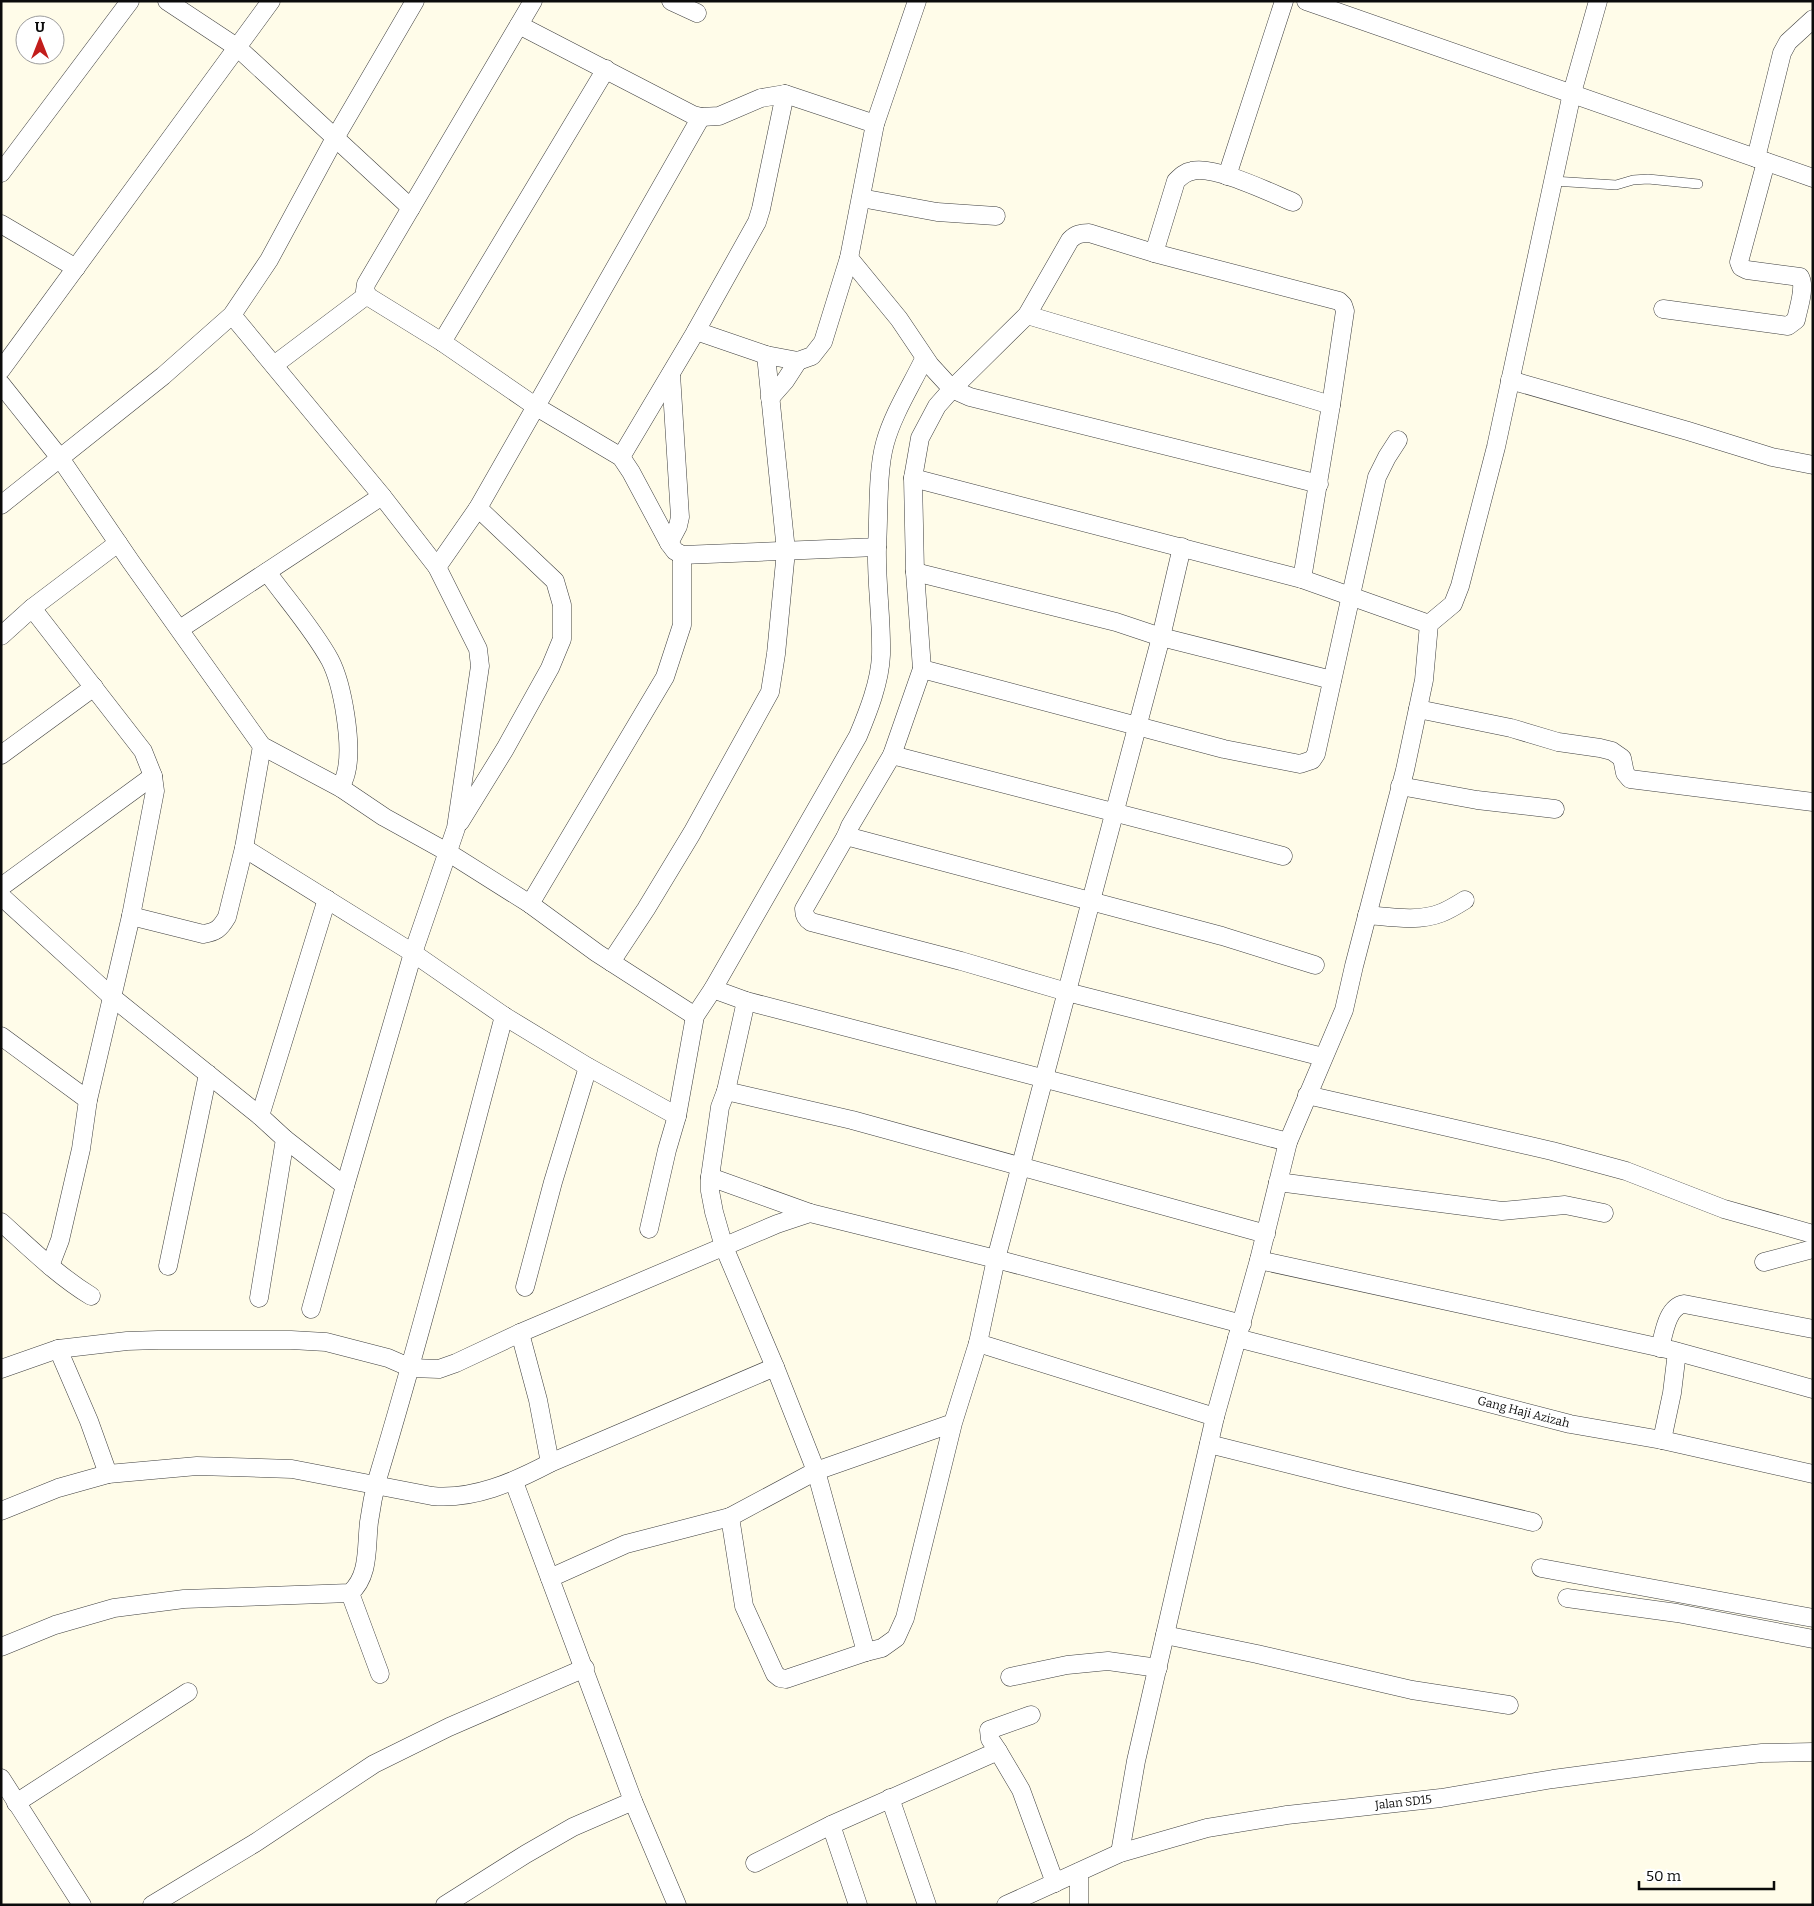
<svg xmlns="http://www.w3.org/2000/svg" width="1814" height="1906" font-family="Bitter,serif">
<rect width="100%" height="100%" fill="#fffce9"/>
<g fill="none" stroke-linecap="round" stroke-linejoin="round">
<defs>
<path id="lane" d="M1553 181 1616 185 1633 180 1648 179 1698 184"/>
<g id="street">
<path d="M167 1 238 48 411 208"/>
<path d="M533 1 366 284 365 291 369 297 442 342 535 406 621 457 631 472 669 543 675 551 682 555 877 547C879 516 877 471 885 443 893 414 911 386 924 359"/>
<path d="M671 1 697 13"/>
<path d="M1306 1 1813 178"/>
<path d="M519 25 693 115 701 117 719 116 761 98 785 94 875 124"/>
<path d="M1756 158 1782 53 1788 42 1813 19"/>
<path d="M1 173 130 1"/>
<path d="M1227 176 1284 1"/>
<path d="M861 198 937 212 996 216"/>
<path d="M1 224 76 268"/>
<path d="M1154 253 1176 181C1181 176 1185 172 1192 171 1214 165 1271 193 1293 202"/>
<path d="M849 258 899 319 930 365 952 389 970 397 1319 484"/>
<path d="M1663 309 1788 326 1796 320C1798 309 1806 287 1800 277L1747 270 1741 267 1739 262 1766 162"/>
<path d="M232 315 382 496 437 567 478 649 480 666 456 828 413 953 345 1186 311 1309"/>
<path d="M1027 315 1331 405"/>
<path d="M696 331 766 355 798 361 812 356 823 342 849 258 875 124 917 1"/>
<path d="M442 342 606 69"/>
<path d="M274 365 367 295"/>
<path d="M1 370 271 1"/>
<path d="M1510 380 1688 431 1772 457 1813 465"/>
<path d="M1 384 60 458 131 562 262 746 341 788 384 817 449 853 530 904 597 953 695 1016"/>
<path d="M770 398 785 381 798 361"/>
<path d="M621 457 696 331 757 222 761 209 785 94"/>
<path d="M913 478 1302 579 1429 624"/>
<path d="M1 505 163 376 232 315 269 260 335 138 415 1"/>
<path d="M669 543 678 526 680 517 671 374"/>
<path d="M437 567 478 508 701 117"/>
<path d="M267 572C288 601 313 629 330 660 343 685 353 746 346 773 345 778 342 783 341 788"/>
<path d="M915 572 1116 622 1161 637 1332 680"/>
<path d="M1302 579 1331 405 1345 311 1343 305 1339 301 1154 253 1089 233C1081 233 1076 234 1070 240L1027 315 952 389 937 406 920 438 913 478 915 572 922 669 892 755 850 826 846 836 804 909C804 915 806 919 811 922L961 961 1067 992 1323 1057"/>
<path d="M32 608 143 751 153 776 155 791 131 916 88 1100 81 1149 60 1240 50 1266"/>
<path d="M180 629 382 496"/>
<path d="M1 636 32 608 118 543"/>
<path d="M922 669 1224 749 1300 764 1312 760 1316 754 1377 477 1387 457 1398 440"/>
<path d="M1418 709 1511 728 1558 742 1600 748 1612 751 1622 758 1625 773 1630 779 1813 802"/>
<path d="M1 755 94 687"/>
<path d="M892 755 1283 856"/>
<path d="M1400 786 1477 800 1555 809"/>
<path d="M460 822 505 749 550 668 562 639V605L555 581 478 508"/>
<path d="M846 836 1222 936 1315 965"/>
<path d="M244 848 413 953 504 1016 588 1067 677 1116"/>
<path d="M1 887 153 776"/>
<path d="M1 896 112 997 260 1116 285 1139 259 1298"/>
<path d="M530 904 665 677 682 625V555"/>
<path d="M1367 915C1391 917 1418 922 1441 913 1449 910 1457 905 1465 900"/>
<path d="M131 916 203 934C216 932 220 929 227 917L244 848 262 746"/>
<path d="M611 962 646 909 692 833 770 692 776 654 786 551 766 355"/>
<path d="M713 989 746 1001 1288 1142"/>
<path d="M746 1001 726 1091 720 1107 710 1177V1191L714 1212 724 1247 775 1367 816 1471 866 1652"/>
<path d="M1 1036 88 1100"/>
<path d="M726 1091 852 1120 1266 1234"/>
<path d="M1307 1095 1552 1151 1626 1171 1724 1209 1813 1234"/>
<path d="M260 1116 327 899"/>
<path d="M285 1139 345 1186"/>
<path d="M710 1177 810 1213"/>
<path d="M1278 1182 1502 1211 1565 1205 1604 1213"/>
<path d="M1 1222C30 1248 58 1276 91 1296"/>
<path d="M649 1229 667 1150 677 1116 695 1016 713 989 858 736C868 712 880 682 881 655 882 619 876 583 877 547"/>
<path d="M1259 1260 1671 1350 1813 1389"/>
<path d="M1764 1262 1813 1249"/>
<path d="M168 1266 208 1074"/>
<path d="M525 1287 553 1182 588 1067"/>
<path d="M520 1333 538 1400 550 1463"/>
<path id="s1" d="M1237 1338 1570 1424 1662 1440 1813 1474"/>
<path d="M978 1343 1215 1417"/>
<path d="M1660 1348C1664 1333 1667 1307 1684 1304L1813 1329"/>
<path d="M58 1349 89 1421 108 1474"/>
<path d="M1 1369 58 1349 127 1341 158 1340H291L326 1342 388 1358 411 1368 439 1369 456 1363 520 1333 777 1224 810 1213 996 1259 1242 1324"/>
<path d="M953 1423 816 1471 730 1517 744 1606 775 1674 780 1678 786 1679 866 1652 882 1648 896 1638 905 1618 953 1423 978 1343 996 1259 1161 637 1182 547"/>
<path d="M1662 1440 1672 1393 1677 1352"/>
<path d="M1209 1444 1353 1480 1533 1522"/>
<path d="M514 1482 633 1801 677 1905"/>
<path d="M1 1511 58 1488 108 1474 197 1466 292 1469 432 1496C473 1500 514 1482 550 1463L775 1367"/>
<path d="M1541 1568 1813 1618"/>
<path d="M550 1578 626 1544 730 1517"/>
<path d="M350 1593 380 1674"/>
<path d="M1567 1598 1677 1613 1813 1639"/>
<path d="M1165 1635 1257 1654 1412 1690 1509 1705"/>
<path d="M1 1647 55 1625 114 1608 184 1599 350 1593C370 1576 366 1546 369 1522 371 1507 374 1492 378 1477 424 1324 463 1170 504 1016"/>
<path d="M1010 1677 1067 1665 1108 1661 1158 1668"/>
<path d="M998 1751 990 1739 989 1730 1031 1715"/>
<path d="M1 1778 82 1905"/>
<path d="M890 1798 927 1905"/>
<path d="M16 1803 188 1692"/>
<path d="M831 1825 858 1905"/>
<path d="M1120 1853 1136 1761 1215 1417 1259 1260 1288 1142 1344 1010 1354 966 1405 770 1424 680 1429 624 1453 604 1460 586 1496 447 1572 93 1598 1"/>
<path d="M755 1863 831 1825 998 1751 1021 1790 1055 1883"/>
<path d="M152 1905 255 1843 374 1764 449 1727 585 1668"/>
<path d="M445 1905 526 1854 573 1827 633 1801"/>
<path id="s2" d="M1006 1905 1120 1853 1207 1828 1287 1815 1441 1798 1553 1779 1689 1761 1762 1753 1813 1752"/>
<path d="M1079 1905V1872"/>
</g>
</defs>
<use href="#lane" stroke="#3e3e3e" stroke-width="10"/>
<use href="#street" stroke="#3e3e3e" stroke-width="19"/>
<use href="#lane" stroke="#fff" stroke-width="9"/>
<use href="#street" stroke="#fff" stroke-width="18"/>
</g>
<g text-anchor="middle" stroke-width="5" stroke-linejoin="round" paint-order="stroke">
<g font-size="12" fill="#0b0b0b" stroke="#fff">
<text dy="4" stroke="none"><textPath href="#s1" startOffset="296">Gang Haji Azizah</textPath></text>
<text dy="4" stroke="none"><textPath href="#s2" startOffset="414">Jalan SD15</textPath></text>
</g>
</g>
<rect width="1814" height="1906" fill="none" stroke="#0b0b0b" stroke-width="5"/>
<g transform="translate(40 40)"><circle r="24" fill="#ffffff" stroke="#9d9d9d"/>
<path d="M0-4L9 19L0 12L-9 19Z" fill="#c21d1b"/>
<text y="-8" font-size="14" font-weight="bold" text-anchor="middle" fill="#0b0b0b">U</text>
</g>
<path d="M1639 1881v8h135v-8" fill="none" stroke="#0b0b0b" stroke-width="2.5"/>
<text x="1646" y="1881" font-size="15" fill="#0b0b0b" stroke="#ffffff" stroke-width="4" paint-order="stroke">50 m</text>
</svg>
